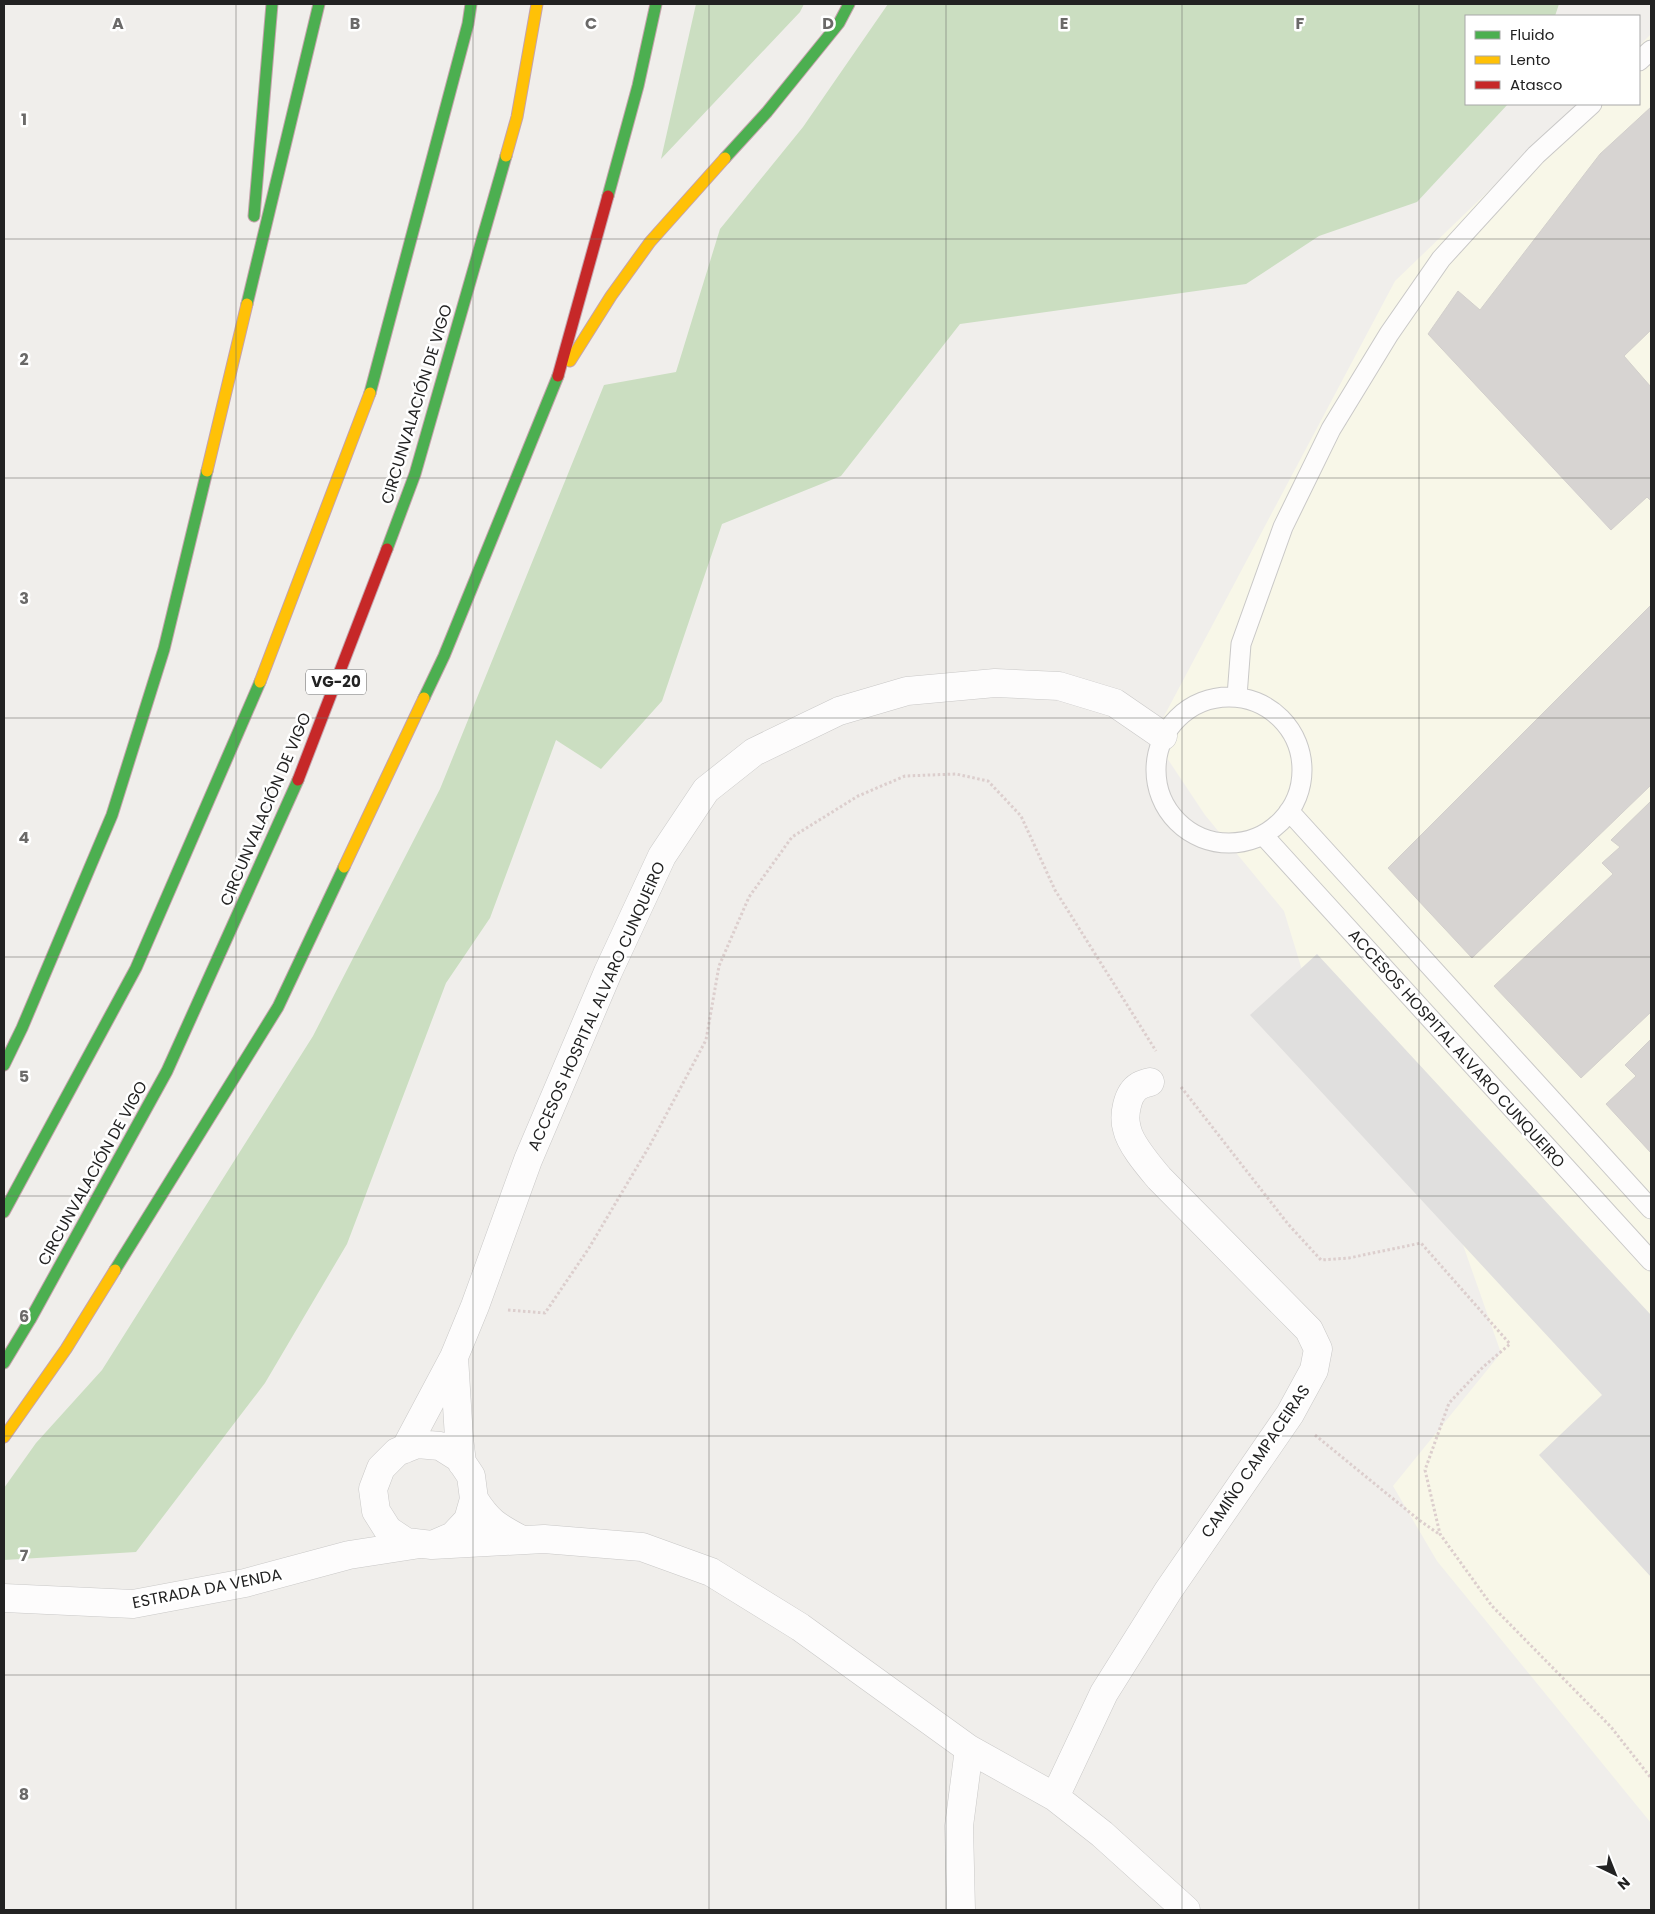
<svg xmlns="http://www.w3.org/2000/svg" width="1655" height="1914" font-family="Poppins,sans-serif">
<rect width="100%" height="100%" fill="#f0eeeb"/>
<path fill="#f8f7e8" d="M1651 34V107L1600 154 1480 310 1458 291 1428 334 1610 530 1647 497 1651 501V605L1388 868 1472 957 1651 785V801L1611 840 1620 847 1603 863 1613 874 1495 986 1581 1078 1651 1012V1039L1625 1065 1636 1076 1606 1104 1651 1153V1823L1437 1561 1393 1486 1501 1353 1462 1242 1341 1098 1284 911 1205 815 1153 737 1395 281 1579 104H1639V46Z
M1651 330V387L1624 356Z"/>
<path fill="#cbdec1" d="M696 4H804L800 12 661 159Z
M888 4H1559L1555 16H1466V104H1508L1417 202 1319 236 1246 284 960 324 841 476 722 524 662 701 601 769 556 740 490 918 446 983 347 1244 265 1383 136 1552 4 1560V1488L36 1443 102 1370 313 1036 440 789 604 385 676 372 720 229 803 127Z"/>
<path fill="#e0dfde" d="M1317 954 1651 1315V1577L1539 1455 1602 1395 1250 1015Z"/>
<path fill="#d7d4d2" stroke="#d3d0cc" d="M1651 107V330L1624 356 1651 387V501L1647 497 1611 530 1428 334 1458 291 1480 310 1600 154Z
M1651 605V785L1472 958 1388 868Z
M1651 801V1012L1581 1078 1494 986 1613 874 1602 863 1620 847 1611 840Z
M1651 1039V1153L1606 1104 1636 1076 1625 1065Z"/>
<g fill="none" stroke-linecap="round" stroke-linejoin="round">
<defs>
<path id="lane" d="M1639 61 1651 50
M1237 696 1241 644 1283 527 1331 429 1389 334 1441 259 1536 155 1592 104
M1156 770a73 73 0 1 1 146 0a73 73 0 1 1-146 0Z
M1289 811 1651 1209
M1263 835 1651 1261"/>
<path id="street" d="M454 1357 459 1438 462 1463
M405 1449 454 1357 475 1306 528 1160 608 972 662 856 706 790 754 752 839 711 907 691 995 683 1059 686 1115 703 1163 736
M474 1499C489 1523 498 1527 522 1540
M432 1545 453 1536 468 1520 474 1499 471 1476 459 1458 440 1446 417 1444 397 1452 381 1468 373 1489 376 1511 388 1530 406 1542 432 1545 544 1539 642 1547 711 1572 800 1627 969 1749 1055 1797 1102 1834 1186 1910
M4 1598 133 1604 245 1583 349 1555 420 1544
M1055 1797 1104 1693 1168 1591 1290 1414 1314 1370 1318 1349 1309 1330 1159 1178C1149 1166 1130 1144 1127 1129 1123 1116 1127 1093 1139 1086 1142 1084 1147 1083 1150 1082
M961 1910 959 1826 969 1749"/>
<path id="fast" d="M725 158 767 112 839 23 849 4
M608 196 638 86 656 4
M254 216 272 4
M247 304 319 4
M370 393 468 24 471 4
M387 549 415 474 506 156
M424 698 444 656 558 376
M4 1065 22 1028 112 815 164 649 207 471
M4 1212 136 968 260 682
M115 1270 278 1007 344 867
M4 1363 30 1320 167 1071 298 780"/>
<path id="slow" d="M506 156 517 117 537 4
M570 361 611 296 650 242 725 158
M207 471 247 304
M260 682 370 393
M344 867 424 698
M4 1437 66 1349 115 1270"/>
<path id="jam" d="M558 376 608 196
M298 780 387 549"/>
</defs>
<use href="#lane" stroke="#c9c8c7" stroke-width="21"/>
<use href="#street" stroke="#c9c8c7" stroke-width="29"/>
<use href="#fast" stroke="#c5a2ac" stroke-width="13"/>
<use href="#slow" stroke="#c5a2ac" stroke-width="13"/>
<use href="#jam" stroke="#c5a2ac" stroke-width="13"/>
<path stroke="#dccecd" stroke-width="3" stroke-dasharray="2.5 2.5" stroke-linecap="butt" d="M1181 1087 1288 1224 1321 1260 1349 1258 1421 1243 1510 1344 1483 1367 1449 1403 1425 1470 1440 1534 1492 1606 1611 1727 1651 1778
M508 1310 545 1313 589 1248 650 1145 706 1040 719 966 749 897 792 837 858 796 905 776 956 774 988 781 1021 816 1055 890 1156 1051
M1315 1435 1419 1520 1439 1534"/>
<use href="#lane" stroke="#fdfcfc" stroke-width="19"/>
<use href="#street" stroke="#fdfcfc" stroke-width="28"/>
<use href="#fast" stroke="#4caf50" stroke-width="11"/>
<use href="#slow" stroke="#ffc107" stroke-width="11"/>
<use href="#jam" stroke="#c62828" stroke-width="11"/>
</g>
<path fill="none" stroke="#6a6968" stroke-width="1" stroke-opacity="0.55" d="M236 4V1910M473 4V1910M709 4V1910M946 4V1910M1182 4V1910M1419 4V1910M4 239H1651M4 478H1651M4 718H1651M4 957H1651M4 1196H1651M4 1436H1651M4 1675H1651"/>
<g text-anchor="middle" stroke-width="5" stroke-linejoin="round" paint-order="stroke">
<rect fill="#fff" stroke="#646464" stroke-width="1" x="306" y="669.5" width="60" height="25" rx="4"/>
<g font-size="15" font-weight="bold" fill="#222">
<text x="336" y="687">VG-20</text>
</g>
<g font-size="16" fill="#222" stroke="#fff">
<text transform="translate(416 404) rotate(-73)" y="6">CIRCUNVALACIÓN DE VIGO</text>
<text transform="translate(265 809) rotate(-67)" y="6">CIRCUNVALACIÓN DE VIGO</text>
<text transform="translate(596 1006) rotate(-66)" y="6">ACCESOS HOSPITAL ALVARO CUNQUEIRO</text>
<text transform="translate(1457 1048) rotate(48)" y="6">ACCESOS HOSPITAL ALVARO CUNQUEIRO</text>
<text transform="translate(92 1173) rotate(-61)" y="6">CIRCUNVALACIÓN DE VIGO</text>
<text transform="translate(1255 1461) rotate(-56)" y="6">CAMIÑO CAMPACEIRAS</text>
<text transform="translate(207 1588) rotate(-11)" y="6">ESTRADA DA VENDA</text>
</g>
</g>
<g font-size="16" text-anchor="middle" font-weight="bold" fill="#6a6968" stroke="#fff" stroke-width="5" stroke-linejoin="round" paint-order="stroke">
<text x="118" y="29">A</text>
<text x="355" y="29">B</text>
<text x="591" y="29">C</text>
<text x="828" y="29">D</text>
<text x="1064" y="29">E</text>
<text x="1300" y="29">F</text>
<text x="24" y="125">1</text>
<text x="24" y="365">2</text>
<text x="24" y="604">3</text>
<text x="24" y="843">4</text>
<text x="24" y="1082">5</text>
<text x="24" y="1322">6</text>
<text x="24" y="1561">7</text>
<text x="24" y="1800">8</text>
</g>
<rect width="1655" height="1914" fill="none" stroke="#222222" stroke-width="10"/>
<rect x="1465" y="15" width="175" height="90" fill="#ffffff" stroke="#a7a7a7"/>
<rect x="1475" y="31" width="25" height="8" fill="#4caf50" stroke="#a7a7a7"/>
<text x="1510" y="40" font-size="15" fill="#222222">Fluido</text>
<rect x="1475" y="56" width="25" height="8" fill="#ffc107" stroke="#a7a7a7"/>
<text x="1510" y="65" font-size="15" fill="#222222">Lento</text>
<rect x="1475" y="81" width="25" height="8" fill="#c62828" stroke="#a7a7a7"/>
<text x="1510" y="90" font-size="15" fill="#222222">Atasco</text>
<g transform="translate(1615 1874) rotate(137)" stroke="#ffffff" stroke-width="4" paint-order="stroke">
<path d="M0-4L9 19L0 12L-9 19Z" fill="#222222"/>
<text y="-8" font-size="14" font-weight="bold" text-anchor="middle" fill="#222222">N</text>
</g>
</svg>
